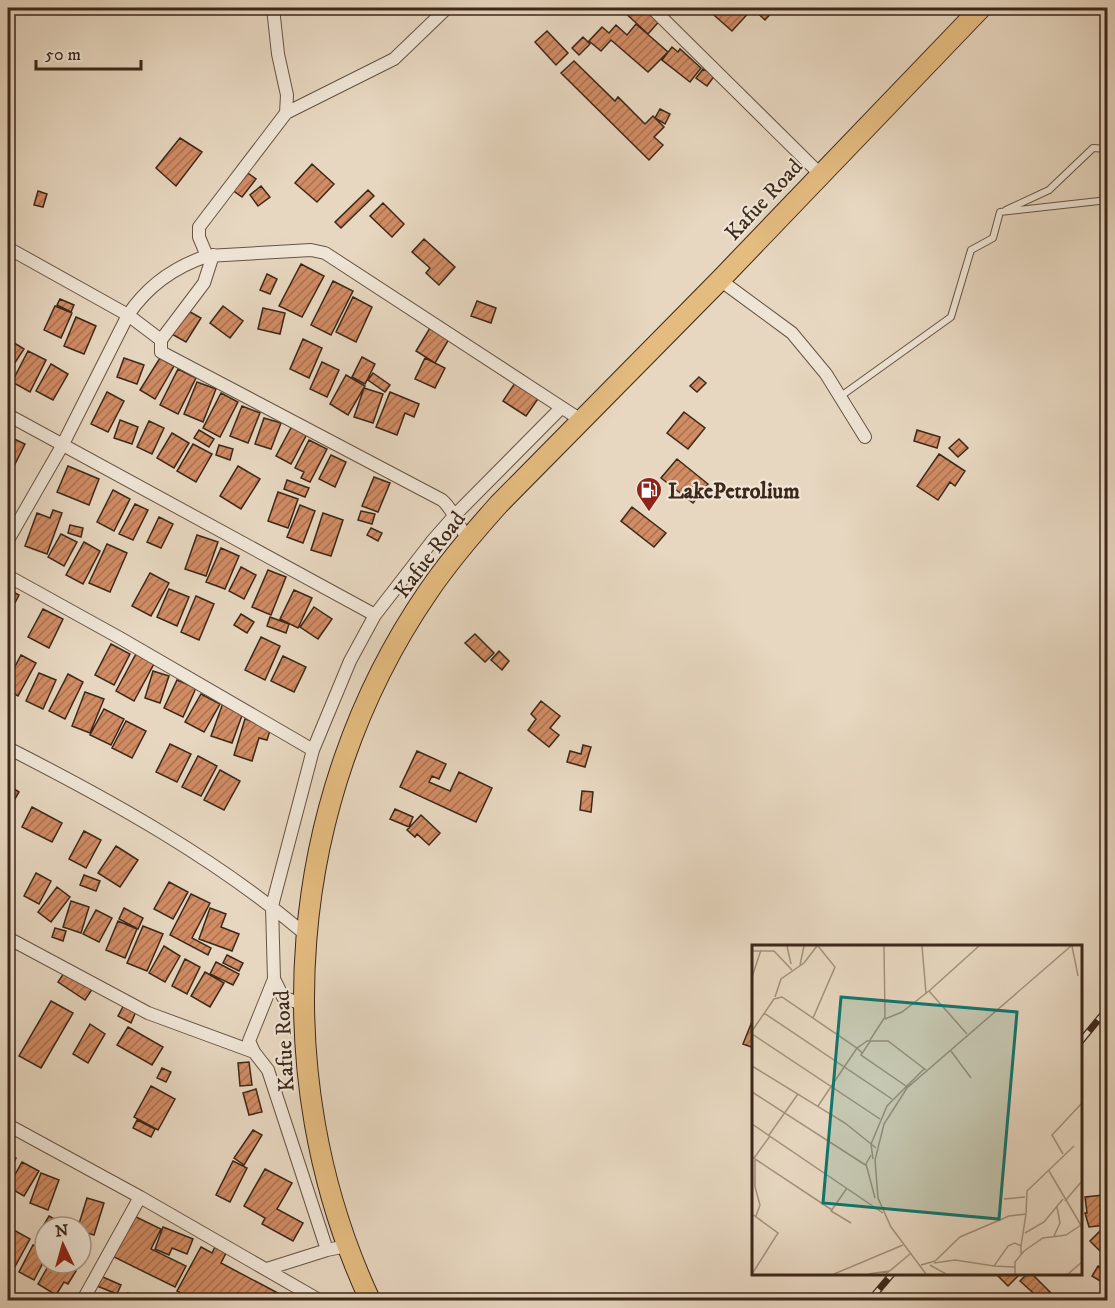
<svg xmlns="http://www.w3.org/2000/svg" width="1115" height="1308" font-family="'IM FELL DW Pica',serif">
<defs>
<pattern id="building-hatch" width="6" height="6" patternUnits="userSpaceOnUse" patternTransform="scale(1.5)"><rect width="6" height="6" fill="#d18c64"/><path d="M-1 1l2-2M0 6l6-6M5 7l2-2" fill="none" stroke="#ab7252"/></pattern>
</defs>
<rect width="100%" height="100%" fill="#e7d7c0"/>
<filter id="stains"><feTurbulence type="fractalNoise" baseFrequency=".00333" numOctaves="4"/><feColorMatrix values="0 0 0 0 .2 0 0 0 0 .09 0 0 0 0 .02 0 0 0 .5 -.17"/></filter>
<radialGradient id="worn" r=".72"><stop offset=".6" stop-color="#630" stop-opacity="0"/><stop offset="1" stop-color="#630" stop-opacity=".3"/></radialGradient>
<path fill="url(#building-hatch)" stroke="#3c2719" stroke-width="1.5" d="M623 8H650L662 18 648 34 621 9Z
M706 8H753L732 31Z
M755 8H776L765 20 753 9Z
M636 24 668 52 648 72 611 40 601 51 589 41 602 27 609 33 616 25 627 35Z
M547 31 568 53 556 65 535 42Z
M583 37 590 44 579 55 572 48Z
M672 47 678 52 680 49 701 68 690 82 662 60Z
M574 61 615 101 618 97 645 124 653 116 664 127 654 137 663 145 649 160 561 73Z
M703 69 715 75 707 86 696 78Z
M660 109 670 114 665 124 655 118Z
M180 138 202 152 176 186 156 168Z
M312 164 334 184 317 202 295 183Z
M245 171 256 179 242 197 231 189Z
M261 186 270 197 258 206 250 195Z
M368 190 374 196 341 228 335 222Z
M38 191 47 194 43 207 34 205Z
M383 203 404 224 392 237 370 216Z
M424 239 455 267 439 285 426 273 430 268 412 252Z
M301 264 324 276 302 317 279 306Z
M267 274 277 279 270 294 260 290Z
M333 281 353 291 331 335 311 325Z
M353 297 372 307 356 342 336 332Z
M60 299 74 305 71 312 57 305Z
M477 301 496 308 491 323 471 316Z
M55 306 72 313 61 338 44 330Z
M223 306 243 321 230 338 210 323Z
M183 308 201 318 186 342 168 332Z
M263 308 285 313 280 334 258 329Z
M76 317 96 326 84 354 64 346Z
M430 328 449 339 435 363 416 351Z
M8 339 24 349 8 373Z
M303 339 322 348 309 378 290 369Z
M28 351 46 360 30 392 12 382Z
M362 357 375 364 365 384 352 377Z
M124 358 144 365 137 384 117 377Z
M160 358 174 366 155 399 140 390Z
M425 358 445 368 435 388 415 379Z
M322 362 339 370 327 397 310 389Z
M51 364 68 374 53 400 36 391Z
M178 369 196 378 178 414 160 405Z
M373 373 390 385 385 392 368 380Z
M346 375 365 386 348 415 330 404Z
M699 377 706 383 697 392 690 386Z
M517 380 540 396 526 416 503 401Z
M197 382 216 389 203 422 184 414Z
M364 388 383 394 373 423 354 417Z
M107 392 124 401 108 432 91 424Z
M390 392 419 404 414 417 405 413 397 435 376 427Z
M221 393 238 402 220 437 203 428Z
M242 406 260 413 248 443 230 436Z
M684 412 705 428 688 449 667 433Z
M264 418 281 423 271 449 255 444Z
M120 420 138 427 132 444 114 438Z
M149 421 164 428 152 454 137 447Z
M292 426 307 434 291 464 276 456Z
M199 430 214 439 209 447 194 438Z
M917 430 940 437 937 448 914 441Z
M172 433 189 443 174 468 157 458Z
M8 436 25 444 12 470 8 468Z
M959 439 968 448 958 457 949 448Z
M309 440 327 449 310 482 301 478 304 472 295 468Z
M193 444 212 454 196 482 177 471Z
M219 445 233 449 230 460 216 455Z
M939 454 965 471 955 486 950 482 938 500 917 486Z
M331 455 346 462 335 487 319 479Z
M677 459 708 484 693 503 661 478Z
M68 466 99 479 89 505 57 492Z
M238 466 260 479 241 509 220 496Z
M374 477 390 483 378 512 362 506Z
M287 480 309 488 305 497 284 489Z
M113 490 130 499 114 531 97 522Z
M278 492 298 499 288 528 268 521Z
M135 504 148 510 133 540 119 534Z
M300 505 315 511 303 543 287 537Z
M632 507 666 533 654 547 621 521Z
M53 510 62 513 47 554 25 546 37 513 50 518Z
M361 511 375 514 372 524 358 520Z
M323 513 343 520 331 556 311 550Z
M159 517 173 524 161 548 147 542Z
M70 525 83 528 81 537 68 533Z
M371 528 382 533 378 541 367 535Z
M61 534 77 542 64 566 48 557Z
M197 535 218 542 206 576 185 569Z
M84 542 100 551 83 584 66 575Z
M107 544 127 553 110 592 89 583Z
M221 548 239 556 225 589 206 582Z
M241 567 256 575 244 599 229 591Z
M268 570 286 577 271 615 252 607Z
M150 573 169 583 151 616 132 606Z
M8 589 19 595 8 616Z
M169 589 189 597 177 626 157 617Z
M294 590 312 598 298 628 280 619Z
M196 596 214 604 199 640 181 632Z
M314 607 332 619 318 639 300 627Z
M43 609 63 619 49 648 28 637Z
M241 614 254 622 247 633 234 625Z
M270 617 289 624 286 633 267 626Z
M475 634 494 653 485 662 465 643Z
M261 637 280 646 265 680 245 670Z
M111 644 130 654 114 685 95 675Z
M499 651 509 661 502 670 491 660Z
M137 652 155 662 134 701 116 691Z
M21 655 36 663 18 696 8 690V680Z
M283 656 306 667 294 692 271 681Z
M153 671 169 676 160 703 145 698Z
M39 673 56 680 43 709 26 701Z
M68 674 83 682 65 719 49 711Z
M177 680 196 688 183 717 164 708Z
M85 692 104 699 90 733 72 726Z
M201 694 220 704 204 732 185 722Z
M541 701 560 716 550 728 559 735 549 747 528 730 536 719 531 714Z
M223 703 244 710 232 743 211 736Z
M104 709 124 719 111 745 90 735Z
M245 719 271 727 267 740 259 738 252 761 234 755Z
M126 721 146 731 132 758 112 748Z
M170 744 191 754 177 782 156 772Z
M583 745 591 747 585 767 567 762 570 751 581 754Z
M417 751 446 764 439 779 432 776 429 782 450 791 459 772 492 788 476 822 400 787Z
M198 756 217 766 201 796 182 787Z
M220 770 240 781 224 810 204 800Z
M8 785 19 792 8 811Z
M582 791 593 792 591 812 580 810Z
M32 807 62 823 52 842 22 827Z
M395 809 413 817 409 827 390 819Z
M421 815 440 833 429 845 417 834 415 837 407 830Z
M84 831 101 840 86 868 69 859Z
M116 846 138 860 120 887 98 873Z
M36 873 51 881 39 904 24 896Z
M84 875 100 881 96 891 80 885Z
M169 882 188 892 173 919 154 909Z
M57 887 70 897 51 922 38 912Z
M191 894 210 903 192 938 211 948 208 955 170 935Z
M71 901 89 907 81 933 63 927Z
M124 908 143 918 138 929 119 919Z
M210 908 226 914 221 927 239 934 232 951 199 939Z
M96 910 112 918 99 942 83 934Z
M118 921 137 929 125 958 106 950Z
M143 926 163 934 147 971 127 963Z
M55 928 66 931 63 941 52 937Z
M164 946 180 956 165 982 149 973Z
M227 955 243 963 239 971 223 963Z
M185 959 200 967 187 994 172 986Z
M216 962 239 974 233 985 210 974Z
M66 970 93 988 85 1000 58 982Z
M205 972 224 983 210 1007 191 996Z
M51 1001 73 1013 41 1068 19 1056Z
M125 1003 137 1009 131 1023 118 1016Z
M753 1019 754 1020V1048L743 1044Z
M90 1024 105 1034 88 1063 73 1054Z
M128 1027 163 1047 152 1065 117 1045Z
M249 1062 252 1085 240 1086 238 1063Z
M162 1068 171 1072 166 1082 157 1078Z
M151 1086 175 1099 158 1130 134 1117Z
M256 1089 262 1112 249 1115 243 1093Z
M137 1120 155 1129 151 1137 133 1128Z
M253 1130 262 1135 244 1165 234 1158Z
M8 1153 16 1158 8 1174Z
M233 1161 247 1168 230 1202 216 1195Z
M22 1162 39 1171 24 1196 8 1187Z
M265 1169 292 1183 277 1209 303 1223 293 1241 262 1224 265 1218 244 1206Z
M41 1173 59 1180 48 1210 30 1203Z
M1103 1195 1106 1225 1089 1227 1085 1213H1087L1085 1197Z
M87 1198 104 1203 94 1235 81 1231V1227H78Z
M130 1214 161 1229 151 1249 186 1266 175 1287 110 1255Z
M49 1216 68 1227 42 1228Z
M163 1227 193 1239 187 1254 172 1248 169 1255 155 1249Z
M1103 1228 1108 1232V1247L1102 1253 1090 1241Z
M12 1229 30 1239 12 1272 8 1270V1237Z
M33 1245 45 1251V1259L34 1280 19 1272Z
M201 1247 212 1253 215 1247 226 1253 221 1263 291 1300H194L177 1291Z
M50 1263H62L76 1271 68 1284 64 1282 56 1295 38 1284Z
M1098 1266 1106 1271 1100 1281 1092 1276Z
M96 1274 121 1285 117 1294 92 1284Z
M996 1274H1020L1008 1286Z
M1027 1274H1032L1055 1297 1052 1300H1041L1020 1281Z
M127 1293 142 1296 141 1300H125Z"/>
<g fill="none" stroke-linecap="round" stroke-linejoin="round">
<defs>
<path id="service" d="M1006 210 1049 190 1093 148 1108 149
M841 396 951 317 971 250 993 238 1000 212 1108 200"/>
<path id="minor" d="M652 8 820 174
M286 113 394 59 447 8
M8 248 128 315C148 285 174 267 207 256L311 250 325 253 581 420
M213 255 204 283 161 340V352L442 500C455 511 457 526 468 538
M207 256 199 237V227L286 113 287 95 278 54 273 8
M720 280 792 333 826 374 865 437
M8 415 375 615
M8 540 62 446 128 315 161 340
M8 576 120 638 313 750
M8 748C112 801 215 858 305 934
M8 938 148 1013 254 1052
M274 979 249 1041 254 1052 268 1070 327 1250
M304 1005 283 997 274 979 272 906 313 750 350 661 375 615 433 540 455 515 561 408
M8 1125 140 1197 319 1300
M267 1269 327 1250 347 1246
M83 1300 140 1197"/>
<path id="trunk" d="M370 1300C265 1075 286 799 428 592 449 561 473 533 499 504L720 280 981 8"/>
</defs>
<use href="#service" stroke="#675343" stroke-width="8"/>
<use href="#minor" stroke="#675343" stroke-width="14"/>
<use href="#trunk" stroke="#3c2719" stroke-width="22"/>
<use href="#service" stroke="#efe5d6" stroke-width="6"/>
<use href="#minor" stroke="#efe5d6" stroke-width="12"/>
<use href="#trunk" stroke="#e4bc80" stroke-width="20"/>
<defs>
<path id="rail" d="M1080 1042 1108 1008
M870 1300 892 1274"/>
</defs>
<use href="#rail" stroke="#3c2719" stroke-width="7"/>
<use href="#rail" stroke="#efe5d6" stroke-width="4.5" stroke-dasharray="14" stroke-linecap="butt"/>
</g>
<defs>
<symbol id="fuel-pin" viewBox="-11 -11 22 30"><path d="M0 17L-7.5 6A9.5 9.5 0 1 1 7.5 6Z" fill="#8f2418" stroke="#efe5d6"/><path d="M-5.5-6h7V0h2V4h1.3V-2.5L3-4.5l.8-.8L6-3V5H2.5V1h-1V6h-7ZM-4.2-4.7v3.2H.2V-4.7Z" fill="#fff"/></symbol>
</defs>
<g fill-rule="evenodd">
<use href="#fuel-pin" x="634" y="475" width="30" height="40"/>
</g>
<g text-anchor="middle" stroke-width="4.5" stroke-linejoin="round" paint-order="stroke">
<g font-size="22" fill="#3c2719" stroke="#efe5d6">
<text transform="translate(763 199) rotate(-47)" y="8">Kafue Road</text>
<text transform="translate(429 554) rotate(-53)" y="8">Kafue Road</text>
<text transform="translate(283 1041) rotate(-93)" y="8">Kafue Road</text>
</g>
<g font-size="22" font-weight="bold" fill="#3c2719" stroke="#efe5d6" text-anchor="start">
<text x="668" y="498">LakePetrolium</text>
</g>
</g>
<g transform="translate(752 945)">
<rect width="330" height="330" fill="#e7d7c0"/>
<path fill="none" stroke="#a3917d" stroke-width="1.5" d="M35 1 39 19M170 1 174 48M320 1 326 31M0 6H22L40 25M48 20 52 1M0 32 9 5M177 46 227 1M23 52 29 34 52 18 65 1M12 68 140 154M61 73 83 22 66 1M133 74 150 67 177 46 215 89M0 86 22 54 30 52 105 103 115 96H136L174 125M0 89 128 174M118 95 133 72 132 1M119 95 109 110 154 141M199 106 219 133M0 121 93 178 124 203M0 147 115 221M66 161 105 103 110 108M0 179 131 268M17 190 46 149M311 209 300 190 330 158M119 210 114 219 123 253M0 212 80 265M2 213 18 191M121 214 119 199 135 161 172 124M3 215V242L8 260 4 271M297 226 330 282M95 243 79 266 99 278M252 254 273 252M313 256 330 236M0 269 26 288 0 329M273 288 292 277 311 254M302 291 308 278 305 262M269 301 274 269M182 318 203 315 242 321 256 301 263 298 269 301V309M169 320 183 316 208 292 257 271 274 269 275 246 322 201M178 320 194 329M242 321 263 322M82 329 151 300M116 329 137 326M134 329 158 309M174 329 139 282 126 253 123 215 132 179 155 143 319 1M263 329V317L272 306 291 293 314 290 329 280M316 329 330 317"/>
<path fill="#0f766e" fill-opacity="0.15" stroke="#0f766e" stroke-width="3" d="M89 52 265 67 247 274 71 258Z"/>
<rect width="330" height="330" fill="none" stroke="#3c2719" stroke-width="3"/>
</g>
<rect width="1115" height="1308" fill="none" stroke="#e7d7c0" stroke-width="30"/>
<rect x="9" y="9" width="1097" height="1290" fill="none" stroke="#3c2719" stroke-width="3"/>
<rect x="15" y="15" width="1085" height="1278" fill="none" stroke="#3c2719" stroke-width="1.5"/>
<g transform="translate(63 1245) rotate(355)"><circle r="28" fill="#efe5d6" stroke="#a7998a" stroke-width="1.5"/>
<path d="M0-4.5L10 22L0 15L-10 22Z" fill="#8f2418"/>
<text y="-9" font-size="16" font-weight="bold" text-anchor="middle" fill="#3c2719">N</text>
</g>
<path d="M36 60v9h105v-9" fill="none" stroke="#3c2719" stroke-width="3"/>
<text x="45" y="60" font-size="18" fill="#3c2719" stroke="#efe5d6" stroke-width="4.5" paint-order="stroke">50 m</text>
<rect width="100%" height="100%" filter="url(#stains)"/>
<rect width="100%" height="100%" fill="url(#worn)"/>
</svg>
